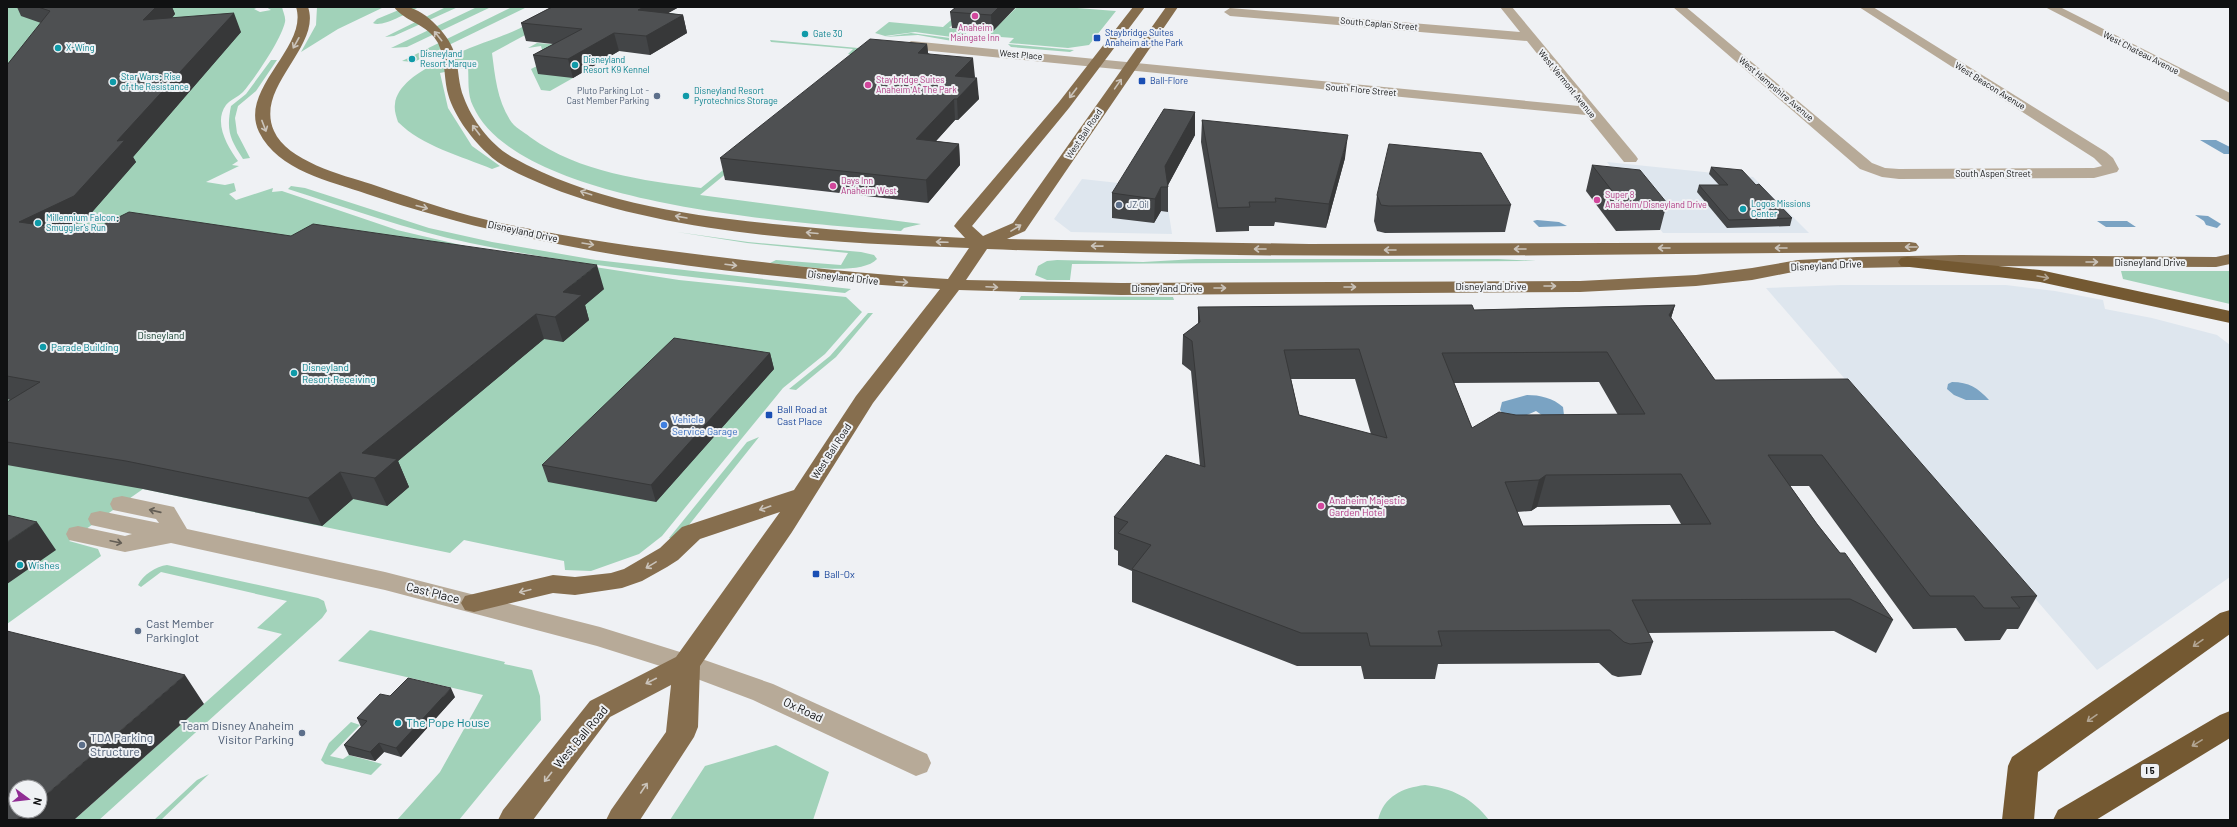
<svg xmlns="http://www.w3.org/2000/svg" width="2237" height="827" font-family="Barlow,sans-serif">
<rect width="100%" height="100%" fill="#eff1f4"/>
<path fill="#dee6ee" d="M1607 162 1753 177 1809 233H1663Z
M1082 179 1165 188 1172 234 1071 232 1054 219Z
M1841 285H2006L2055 291 2103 300 2105 309 2152 318 2217 335 2230 345V577L2097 670 1766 288Z"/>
<path fill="#a1d2b9" d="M7 7H259L254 9 260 12 271 10 266 7H282C283 12 286 17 285 22 281 40 255 78 243 92 238 97 230 100 226 105 213 123 228 147 238 161L232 165 239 166 206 182 225 185 234 183 236 191 229 194 236 200 273 188 272 192 282 191 397 230 478 249 679 280 846 297 862 312 825 354 783 388 662 536 639 554 591 571 565 570 564 561 464 540 450 553 143 489 69 541 98 549 101 556 7 624Z
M317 7H384L338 29 301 52 316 25Z
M406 7H419C409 12 382 28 373 23L377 19Z
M446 7H458L394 36 385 37Z
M477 7H491L407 47 391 48Z
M512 7H527L414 62 402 61Z
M607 7 677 14 683 16 568 12 492 53C495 76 497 99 510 120 514 127 524 132 530 137 580 173 642 180 701 188L862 57 848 54 853 49 771 42 770 40 858 48 871 47 874 52 700 195 921 224 904 228 901 231C802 223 518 207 473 106 467 94 469 80 468 67L440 73 448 108 472 146 500 166 492 169C461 156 422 146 398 122 396 116 394 110 395 104 399 67 485 44 514 31 528 25 547 11 561 8 575 6 592 7 607 7Z
M966 7H973L949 28 971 30 959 38 915 32 885 36 875 33 889 22 943 27Z
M1017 7H1064L1116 11 1089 45 1068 48 1009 43 1014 38 987 36Z
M911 33 958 39 952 41 918 35 884 37Z
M537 43 573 46V78L550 91 541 90 531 69 545 62 541 46 528 48Z
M1008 44 1074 50 1070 52 1011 47Z
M271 60H277L256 91 238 106 235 118 237 133 250 158 243 159C230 139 226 131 231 106L246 94Z
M291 186 305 188 429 228 492 242 596 260 851 289 845 293C720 280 594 269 470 243 408 230 348 208 288 189Z
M677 232 748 242 861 252 874 255 877 259C861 277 794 265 770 263L776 260 841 265 848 253 747 243Z
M1196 259H1498L1536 261 1072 264 1070 280H1047L1035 275 1038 266 1047 261 1057 260 1143 262Z
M2121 271H2230V304L2123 279Z
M1021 296 1173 297 1174 300H1019Z
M868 313H873L836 357 796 390 789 389 830 356Z
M759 437 677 540 669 538 747 442Z
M167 565 318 598 324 601 327 611 322 618 99 820H74L282 634 257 628 287 601 161 572 141 587 138 585C143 575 156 566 167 565Z
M370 630 505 662 504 664 532 670 540 696 541 720 459 820H397L440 772 483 695 338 661Z
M351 722 360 725 330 756 343 759 349 755 382 764 371 775 325 764 321 760 329 743Z
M776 745 829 772 813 820H670L705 766Z
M209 774 161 820H154L197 780Z
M1425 785C1452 788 1472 798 1489 820H1378C1384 796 1402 788 1425 785Z"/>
<path fill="#7aa3c3" d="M2200 140H2216L2230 147V154H2224Z
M2195 215 2208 216 2221 224 2217 228 2206 225 2204 221Z
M1537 220 1559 222 1567 226 1539 227 1533 221Z
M2097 221H2127L2136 227H2106Z
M1952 382C1969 382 1978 388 1989 400H1966L1954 395 1947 389 1948 384Z
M1527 395C1540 395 1553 398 1563 407L1564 415 1546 418 1536 411 1522 417 1503 414 1500 410 1502 402Z"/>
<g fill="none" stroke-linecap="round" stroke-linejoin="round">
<path fill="#b7aa98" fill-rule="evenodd" d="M1500 7H1512L1636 156 1638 159 1636 162H1624L1586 115 911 49 905 45 911 41 1579 106 1527 41 1230 16 1224 12 1230 8 1520 32Z
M1673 7H1686L1872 163 1885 168 1899 169 2094 168 2102 166 2094 158 1859 7H1873L2106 152 2113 158 2119 169 2117 172 2094 178 1899 179 1882 177 1860 169Z
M2045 7H2060L2230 93V103Z
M122 496 174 507 187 529 385 572 600 627 696 657 773 684 927 754 931 763 927 772 916 776 753 700 676 671 597 646 385 590 171 543 125 552 69 540 66 534 69 528 78 526 125 536 132 534 91 525 88 519 91 513 100 511 159 523 156 519 113 510 110 504 113 498Z"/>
<path fill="#866e4e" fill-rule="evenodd" d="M296 7H308C322 47 254 87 274 131 287 161 342 175 371 184 404 195 437 207 471 216 552 236 635 247 719 257 795 266 871 275 948 279L969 248C835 243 674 236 549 187 528 178 503 169 487 153 470 137 452 113 447 90 444 75 445 58 438 43 428 24 405 22 394 7 398 7 403 6 407 7 426 10 451 37 455 55 459 69 458 84 464 98 472 120 491 145 512 157 594 203 691 216 784 225 844 231 904 235 965 238L954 226 957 222 1059 102 1133 7H1145L1069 108 972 226 983 236 1013 223 1166 7H1178L1025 231 1007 239 1309 244 1910 242 1916 243 1919 247 1916 251 1910 252C1602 254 1294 261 987 249L966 280 1121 283 1580 281 1696 275 1752 268 1798 260 1857 257 1960 255 2216 257 2230 254V264L2216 267 1960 266 1857 268 1798 271 1752 280 1696 286 1580 292 1121 295 959 290 873 403 792 532 700 666 698 727 694 737 640 820H606L611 810 666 732 671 685 610 717 533 820H498L503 810 590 701 676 657 780 512 700 539 678 560 667 567 642 581 622 588 575 595 553 593 474 612 465 610 461 603 465 596 553 575 575 577 611 573 624 569 660 548 682 527 794 490 856 396 940 289C748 277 550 256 367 194 330 181 278 171 259 132 238 89 309 47 296 7Z"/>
<path fill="#745932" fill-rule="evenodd" d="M1907 257 2040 270 2230 311V323L2040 282 1901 266 1898 262 1901 258Z
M2230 610V634L2038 772 2034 820H2002L2008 766 2012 757 2220 613Z
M2230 711V738L2096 820H2053L2058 810 2220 715Z"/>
</g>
<path fill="#434547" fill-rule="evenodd" d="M17 7H172L175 14 172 18 241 32 133 157 136 162 86 219 66 229 89 232 604 289 585 305 589 320 563 342 544 339 398 461 409 487 387 506 353 499 322 526 143 489 7 465V402L10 400 7 399V65L41 23 21 16Z
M552 7H679L668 13 683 15 687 33 650 55 619 51 573 78 538 74 533 55 553 44 526 41 521 23Z
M956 7H1016L992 32 952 28 950 12Z
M927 44 928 53 975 77 974 78 979 99 958 120H955L936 141 959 144 960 165 928 203 725 180 720 158Z
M1195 112V135L1168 185V212L1161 211 1154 223 1112 218V193Z
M1202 120 1345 158 1326 228 1275 222 1274 226H1249V231L1216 232 1201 142Z
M1592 165 1667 203 1660 230 1616 231 1586 191Z
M1711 167 1756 185 1792 218 1790 226 1727 228 1697 192 1699 185H1719L1709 174Z
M1377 195 1511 205 1505 232 1385 233 1377 231 1374 221Z
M1675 305 1671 318 1715 380 2037 596 2018 629H2007L2000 640 1965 641 1956 628 1913 629 1809 486H1790L1817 524 1893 620 1876 653 1834 631 1648 633 1653 642 1641 675 1618 677 1612 675 1599 663 1438 664 1435 679H1364L1361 666H1297L1132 602V571L1118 565V551L1114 549V517L1200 466 1191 371 1182 364 1183 335 1198 324V307L1474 310ZM1291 379H1355L1371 434 1299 415ZM1599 382 1618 415H1516L1472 428 1454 383ZM1670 505 1681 524 1523 526 1517 512 1531 511 1537 507Z
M770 353 774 369 656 502 548 482 542 465Z
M390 696 455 697 401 757 384 752 375 761 349 755 344 745 361 727 357 718Z"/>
<path fill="#373839" d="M156 7H172L175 14 152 39 143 20Z
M644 7H679L642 28 638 10Z
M999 7H1016L992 32 991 15Z
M234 13 241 32 133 157 136 162 86 219 32 245 19 222Z
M683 15 687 33 650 55 646 36Z
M614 33 619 51 573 78 568 59Z
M927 44 929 63 918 53Z
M973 58 975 77 956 96 955 76Z
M977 78 979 99 958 120 957 99Z
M954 99 955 120 918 161 916 139Z
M1195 112V135L1167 187 1165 166Z
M1348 135 1345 158 1326 228 1329 204Z
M959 144 960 165 928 203 926 180Z
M1161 187V211L1154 223 1155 199Z
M597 265 604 289 585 305 589 320 563 342 555 317 563 292Z
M1675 305 1666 334 1669 315Z
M536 314 544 339 398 461 409 487 387 506 362 453Z
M770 353 774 369 656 502 651 485Z
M340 472 353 499 322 526 308 498Z
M1546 475 1537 507 1531 511 1539 480Z
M37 522 56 550 7 584V542Z
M185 675 204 704 74 820H16L27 811H40V800Z
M451 688 455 697 401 757 396 748Z
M379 743 384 752 375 761 370 752Z"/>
<path fill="#4e5052" stroke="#373839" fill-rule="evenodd" d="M38 7H156L143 20 234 13 117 141 125 140 74 196 19 222 89 232 129 212 291 236 313 224 597 265 563 292 582 295 555 317 536 314 362 453 397 459 375 478 340 472 308 498 126 461 7 442V402L40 382 7 376V65L50 11Z
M552 7H644L638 10 683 15 646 36 614 33 568 59 533 55 582 29 521 23Z
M956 7H999L991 15 950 12Z
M870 39 927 44 918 53 973 58 955 76 977 78 957 99H954L916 139 959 144 926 180 720 158Z
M1164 109 1195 112 1165 166 1168 187H1161L1155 199 1112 193Z
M1202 120 1348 135 1329 204 1275 198 1276 202H1249L1250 207 1218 208Z
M1389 144 1481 153 1511 205 1389 206 1381 205 1377 195Z
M1592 165 1640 170 1667 203 1623 205Z
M1711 167 1742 170 1756 185 1759 184 1792 218 1729 220 1699 185H1728Z
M1472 305 1474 310 1675 305 1669 315 1715 380 1848 379 2037 596 2011 597 2020 608H1984L1974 596H1930L1822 455H1768L1817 524 1840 553H1845L1893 620 1850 599 1632 600 1653 642 1630 644 1624 642 1610 630 1438 631 1442 646H1370L1367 633H1301L1132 569 1151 545 1118 533 1128 522 1114 517 1166 455 1205 467 1192 341 1183 335 1200 322 1198 307ZM1359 349 1387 438 1299 415 1284 350ZM1607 352 1645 414 1516 415 1499 412 1472 428 1442 353ZM1681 474 1711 524 1523 526 1505 482 1539 480 1546 475Z
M674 338 770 353 651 485 542 465Z
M7 515 37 522 7 542Z
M7 631 185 675 40 800V787H16V811H27L16 820H7Z
M408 678 451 688 396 748 379 743 370 752 344 745 367 721 357 718 380 694 390 696Z"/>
<defs><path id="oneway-shaft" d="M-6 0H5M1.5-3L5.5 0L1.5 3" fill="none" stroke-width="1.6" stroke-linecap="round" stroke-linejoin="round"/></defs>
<g stroke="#cac3ba">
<use href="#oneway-shaft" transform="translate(438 36) rotate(-129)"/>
<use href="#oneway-shaft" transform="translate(296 43) rotate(119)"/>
<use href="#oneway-shaft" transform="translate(1118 84) rotate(-55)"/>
<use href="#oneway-shaft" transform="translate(1073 93) rotate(127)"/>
<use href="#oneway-shaft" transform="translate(264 126) rotate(69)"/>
<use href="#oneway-shaft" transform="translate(476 130) rotate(-127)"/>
<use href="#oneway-shaft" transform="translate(586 193) rotate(-162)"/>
<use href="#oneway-shaft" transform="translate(422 207) rotate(15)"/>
<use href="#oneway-shaft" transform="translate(681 217) rotate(-170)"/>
<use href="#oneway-shaft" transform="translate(1016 228) rotate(-32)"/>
<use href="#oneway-shaft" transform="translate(812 233) rotate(-175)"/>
<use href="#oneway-shaft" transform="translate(942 242) rotate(-178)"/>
<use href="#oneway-shaft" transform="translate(588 244) rotate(9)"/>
<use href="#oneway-shaft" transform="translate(1097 246) rotate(-179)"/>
<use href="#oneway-shaft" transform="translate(1911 247) rotate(180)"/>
<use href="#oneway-shaft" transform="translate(1664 248) rotate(180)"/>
<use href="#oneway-shaft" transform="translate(1781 248) rotate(180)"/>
<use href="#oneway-shaft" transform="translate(1260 249) rotate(-180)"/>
<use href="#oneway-shaft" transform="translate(1520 249) rotate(180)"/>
<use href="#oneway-shaft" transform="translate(1390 250) rotate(180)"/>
<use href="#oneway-shaft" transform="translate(2092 262)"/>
<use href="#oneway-shaft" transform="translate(731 265) rotate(7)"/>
<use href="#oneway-shaft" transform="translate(902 282) rotate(3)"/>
<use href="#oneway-shaft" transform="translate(1550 286)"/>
<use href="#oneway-shaft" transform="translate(992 287) rotate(3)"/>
<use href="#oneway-shaft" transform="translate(1350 287)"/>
<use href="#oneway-shaft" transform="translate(1220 288)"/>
<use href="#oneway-shaft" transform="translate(765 508) rotate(161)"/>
<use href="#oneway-shaft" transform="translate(651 565) rotate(149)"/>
<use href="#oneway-shaft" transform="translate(525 591) rotate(166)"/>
<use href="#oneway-shaft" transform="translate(651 681) rotate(153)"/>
<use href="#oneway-shaft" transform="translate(548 777) rotate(128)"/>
<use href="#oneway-shaft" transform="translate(644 788) rotate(-56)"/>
</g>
<g stroke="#b2a593">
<use href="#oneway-shaft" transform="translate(2043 277) rotate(10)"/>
<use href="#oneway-shaft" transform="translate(2198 643) rotate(145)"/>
<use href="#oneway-shaft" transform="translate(2092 718) rotate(145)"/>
<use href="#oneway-shaft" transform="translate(2197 743) rotate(149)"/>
</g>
<g stroke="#645e55">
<use href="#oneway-shaft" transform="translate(155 511) rotate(-167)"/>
<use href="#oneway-shaft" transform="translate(116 542) rotate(12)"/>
</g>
<g fill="#d1479c" stroke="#eff1f4" stroke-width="1.5">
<circle cx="975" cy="16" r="4"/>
<circle cx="868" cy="85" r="4"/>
<circle cx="833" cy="186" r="4"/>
<circle cx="1597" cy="200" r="4"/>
<circle cx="1321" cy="506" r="4"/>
</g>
<g fill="#0f9aa8" stroke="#eff1f4" stroke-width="1.5">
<circle cx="805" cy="34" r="4"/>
<circle cx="58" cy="48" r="4"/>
<circle cx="412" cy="59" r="4"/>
<circle cx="575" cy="65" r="4"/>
<circle cx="113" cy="82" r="4"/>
<circle cx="686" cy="96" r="4"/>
<circle cx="1743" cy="209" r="4"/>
<circle cx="38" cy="223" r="4"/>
<circle cx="43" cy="347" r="4"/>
<circle cx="294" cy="373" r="4"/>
<circle cx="20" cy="565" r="4"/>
<circle cx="398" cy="723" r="4"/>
</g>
<g fill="#1a4fb4" stroke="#eff1f4" stroke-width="1.5">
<rect x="1093" y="34" width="8" height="8" rx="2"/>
<rect x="1138" y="77" width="8" height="8" rx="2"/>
<rect x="765" y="411" width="8" height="8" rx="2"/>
<rect x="812" y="570" width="8" height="8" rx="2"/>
</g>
<g fill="#5c6f8a" stroke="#eff1f4" stroke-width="1.5">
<circle cx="657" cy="96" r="4"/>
<circle cx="1119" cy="205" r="4"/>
<circle cx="138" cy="631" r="4"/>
<circle cx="302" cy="733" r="4"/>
<circle cx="82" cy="745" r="4"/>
</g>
<circle fill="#3f7fe0" stroke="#eff1f4" stroke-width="1.5" cx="664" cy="425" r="4"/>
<g text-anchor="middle" stroke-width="4" stroke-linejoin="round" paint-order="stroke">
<g font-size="9" fill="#101112" stroke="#eff1f4">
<text transform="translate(1379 24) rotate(5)" y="3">South Caplan Street</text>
<text transform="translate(2141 53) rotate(27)" y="3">West Chateau Avenue</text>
<text transform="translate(1021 55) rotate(5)" y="3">West Place</text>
<text transform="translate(1567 84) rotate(51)" y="3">West Vermont Avenue</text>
<text transform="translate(1990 86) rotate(32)" y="3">West Beacon Avenue</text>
<text transform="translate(1776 89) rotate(40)" y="3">West Hampshire Avenue</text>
<text transform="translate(1361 90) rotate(5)" y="3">South Flore Street</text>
<text transform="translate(1084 134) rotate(-56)" y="3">West Ball Road</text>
<text x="1993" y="177">South Aspen Street</text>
</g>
<g font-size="9" fill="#b23c85" stroke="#eff1f4" text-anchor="start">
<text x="975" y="31" text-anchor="middle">Anaheim<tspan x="975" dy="10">Maingate Inn</tspan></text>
<text x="876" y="83">Staybridge Suites<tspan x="876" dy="10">Anaheim At The Park</tspan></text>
<text x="841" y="184">Days Inn<tspan x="841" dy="10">Anaheim West</tspan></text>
<text x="1605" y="198">Super 8<tspan x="1605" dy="10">Anaheim/Disneyland Drive</tspan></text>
</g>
<g font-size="9" fill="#164399" stroke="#eff1f4" text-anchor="start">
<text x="1105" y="36">Staybridge Suites<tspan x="1105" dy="10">Anaheim at the Park</tspan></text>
<text x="1150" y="84">Ball-Flore</text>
</g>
<g font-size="9" fill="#0d838f" stroke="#eff1f4" text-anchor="start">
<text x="813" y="37">Gate 30</text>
<text x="66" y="51">X-Wing</text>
<text x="420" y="57">Disneyland<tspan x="420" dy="10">Resort Marque</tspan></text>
<text x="583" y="63">Disneyland<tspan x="583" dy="10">Resort K9 Kennel</tspan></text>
<text x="121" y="80">Star Wars: Rise<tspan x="121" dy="10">of the Resistance</tspan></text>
<text x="694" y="94">Disneyland Resort<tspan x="694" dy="10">Pyrotechnics Storage</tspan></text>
<text x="1751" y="207">Logos Missions<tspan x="1751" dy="10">Center</tspan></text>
<text x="46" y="221">Millennium Falcon:<tspan x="46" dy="10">Smuggler’s Run</tspan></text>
</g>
<g font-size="9" fill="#4e5e75" stroke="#eff1f4" text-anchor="end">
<text x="649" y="94">Pluto Parking Lot -<tspan x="649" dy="10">Cast Member Parking</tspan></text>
<text x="1127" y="208" text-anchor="start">JZ Oil</text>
</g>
<rect fill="#eff1f4" stroke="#535456" stroke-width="1" x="2141" y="764" width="18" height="14" rx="3"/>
<g font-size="9" font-weight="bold" fill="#101112">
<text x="2150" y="774">I 5</text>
</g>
<g font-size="10" fill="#101112" stroke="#eff1f4">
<text transform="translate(523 231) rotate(12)" y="4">Disneyland Drive</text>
<text x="2150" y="266">Disneyland Drive</text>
<text transform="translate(1826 265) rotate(-3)" y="4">Disneyland Drive</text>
<text transform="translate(843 277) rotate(6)" y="4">Disneyland Drive</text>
<text x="1491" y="290">Disneyland Drive</text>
<text x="1167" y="292">Disneyland Drive</text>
<text transform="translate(831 451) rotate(-57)" y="4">West Ball Road</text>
</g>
<g font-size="10" fill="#0a3625" stroke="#eff1f4">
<text x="161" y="339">Disneyland</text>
</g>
<g font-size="10" fill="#0d838f" stroke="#eff1f4" text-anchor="start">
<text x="51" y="351">Parade Building</text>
<text x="302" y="371">Disneyland<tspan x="302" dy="12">Resort Receiving</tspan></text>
<text x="28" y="569">Wishes</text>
</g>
<g font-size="10" fill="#164399" stroke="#eff1f4" text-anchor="start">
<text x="777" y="413">Ball Road at<tspan x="777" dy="12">Cast Place</tspan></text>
<text x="824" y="578">Ball-Ox</text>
</g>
<g font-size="10" fill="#366cbe" stroke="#eff1f4" text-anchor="start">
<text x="672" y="423">Vehicle<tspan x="672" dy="12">Service Garage</tspan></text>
</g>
<g font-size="10" fill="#b23c85" stroke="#eff1f4" text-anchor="start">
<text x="1329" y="504">Anaheim Majestic<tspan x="1329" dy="12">Garden Hotel</tspan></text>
</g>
<g font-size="12" fill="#101112" stroke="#eff1f4">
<text transform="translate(433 593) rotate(14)" y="4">Cast Place</text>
<text transform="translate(803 710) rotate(25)" y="4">Ox Road</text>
<text transform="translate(581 737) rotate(-50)" y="4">West Ball Road</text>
</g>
<g font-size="12" fill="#4e5e75" stroke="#eff1f4" text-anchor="start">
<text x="146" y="628">Cast Member<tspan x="146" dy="14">Parkinglot</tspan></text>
<text x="294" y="730" text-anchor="end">Team Disney Anaheim<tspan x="294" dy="14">Visitor Parking</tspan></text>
<text x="90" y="742">TDA Parking<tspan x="90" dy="14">Structure</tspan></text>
</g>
<g font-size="12" fill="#0d838f" stroke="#eff1f4" text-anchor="start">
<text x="406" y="727">The Pope House</text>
</g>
</g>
<rect width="2237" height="827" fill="none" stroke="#101112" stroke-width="16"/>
<g transform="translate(28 799) rotate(105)"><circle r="19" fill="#eff1f4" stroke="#96979a"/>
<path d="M0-3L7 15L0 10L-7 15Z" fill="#902d94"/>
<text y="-6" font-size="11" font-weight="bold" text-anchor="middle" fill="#101112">N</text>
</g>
</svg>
